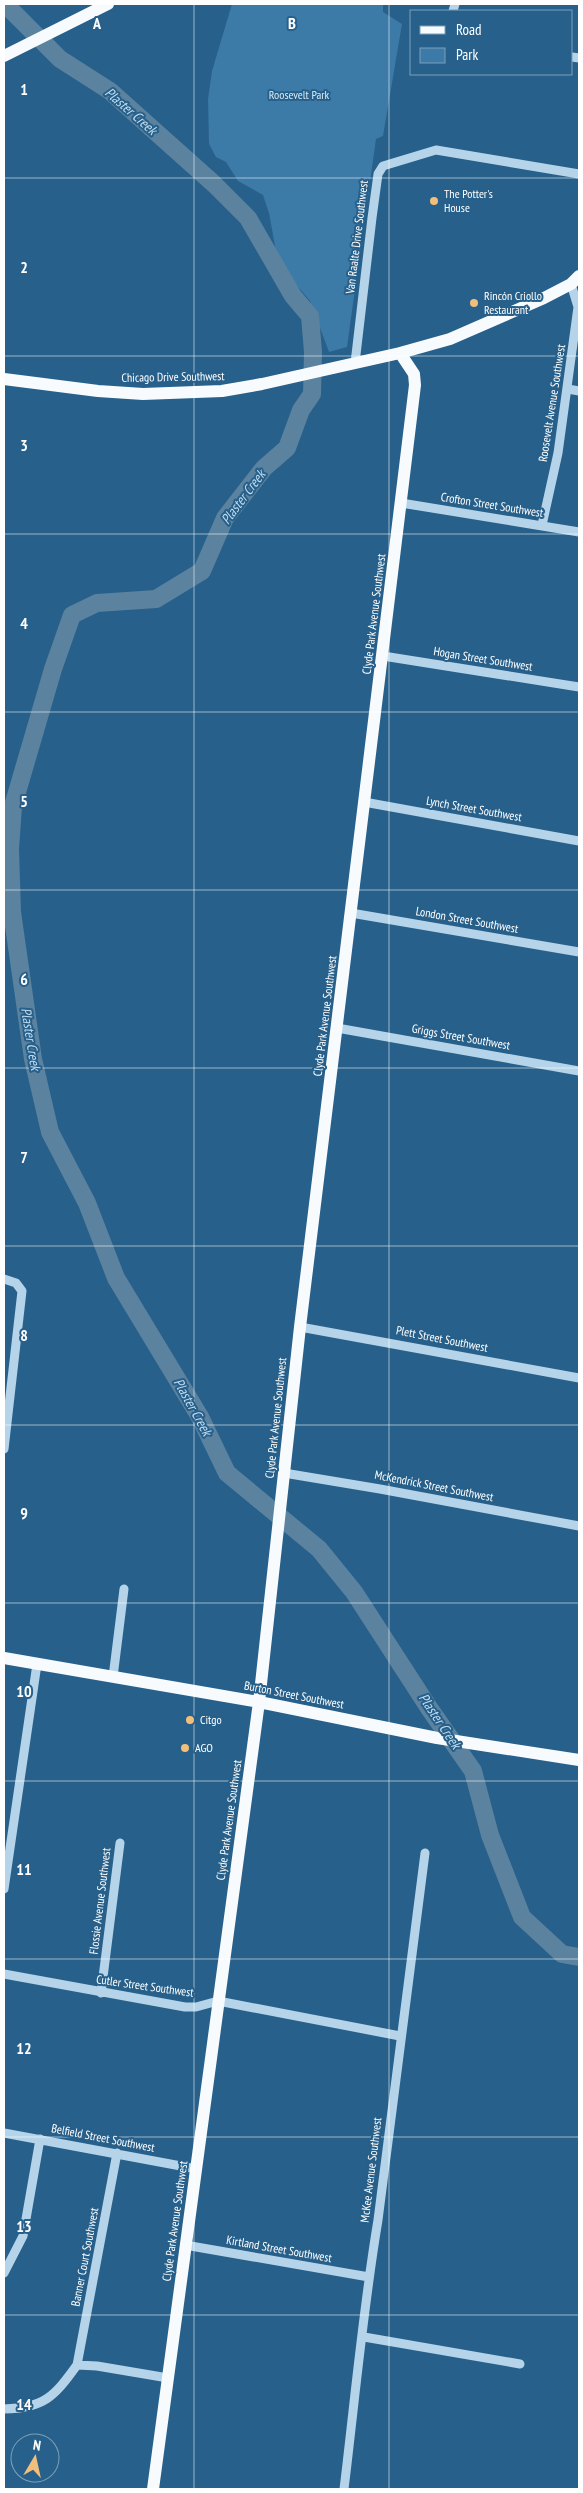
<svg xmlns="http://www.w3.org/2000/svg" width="583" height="2493" font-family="'PT Sans Narrow',sans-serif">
<rect width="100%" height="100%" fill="#27608a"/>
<path fill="#3c7aa7" d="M232 4H383V12L402 24 383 136 376 139 347 347 329 352 310 301 278 263 269 213 263 195 238 181 226 162 216 157 209 144 208 99 212 71Z"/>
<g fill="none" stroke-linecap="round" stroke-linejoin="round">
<path stroke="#5b829e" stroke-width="18" d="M5 4 60 59 110 91 214 184 248 218 293 296 310 316 313 352 312 394 301 410 287 448 264 468 225 518 202 571 156 599 97 603 72 615 53 669 13 806 10 849 12 912 33 1059 50 1132 87 1203 116 1278 200 1417 227 1473 319 1549 354 1592 429 1708 473 1771 490 1835 522 1917 562 1954 579 1957"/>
<path stroke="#b5d4e9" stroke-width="9" d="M453 11 455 4
M572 57 579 58
M355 363 372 218 378 174 383 166 436 150 579 174
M568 389 579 391
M401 503 579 532
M542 525 558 453 578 307 571 284
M383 656 579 687
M364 802 579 841
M351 913 579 952
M337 1028 579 1071
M4 1279 16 1283 22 1291 4 1449
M300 1327 579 1378
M284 1473 380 1489 579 1526
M113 1677 124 1589
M4 1889 37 1664
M4 1974 185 2007H196L218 2001 400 2036
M101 1993 120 1843
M4 2133 197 2169
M185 2245 369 2277
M4 2273 23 2236 40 2139
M364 2337 520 2364
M77 2365 117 2153
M4 2409C44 2408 54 2397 77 2365L97 2366 168 2378
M344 2489C355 2399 363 2309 378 2220L425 1853"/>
<path stroke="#f8fbfe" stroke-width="12" d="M4 56 108 4
M4 379 98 391 143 394 222 391 262 384 400 353 450 339 544 298 571 284 579 276
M4 1658 259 1702 437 1738 579 1760
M153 2489 259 1702 300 1327 415 385 414 374 400 353"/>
</g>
<path fill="none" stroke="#fff" stroke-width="1" stroke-opacity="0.55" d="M194 4V2489M389 4V2489M4 178H579M4 356H579M4 534H579M4 712H579M4 890H579M4 1068H579M4 1246H579M4 1425H579M4 1603H579M4 1781H579M4 1959H579M4 2137H579M4 2315H579"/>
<g fill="#f2bf7b" stroke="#27608a" stroke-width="2">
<circle cx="434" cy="201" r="5"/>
<circle cx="474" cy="303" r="5"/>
<circle cx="190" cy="1720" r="5"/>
<circle cx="185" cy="1748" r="5"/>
</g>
<g text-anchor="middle" stroke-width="4" stroke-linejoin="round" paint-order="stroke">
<g font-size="12" fill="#d9ebf7" stroke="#27608a">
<text x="299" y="99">Roosevelt Park</text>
</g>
<g font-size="12" fill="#fff" stroke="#27608a" text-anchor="start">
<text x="444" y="198">The Potter's<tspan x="444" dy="14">House</tspan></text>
<text x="484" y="300">Rincón Criollo<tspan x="484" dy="14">Restaurant</tspan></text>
<text x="200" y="1724">Citgo</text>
<text x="195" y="1752">AGO</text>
</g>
<g font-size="12" fill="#fff" stroke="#27608a">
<text transform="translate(357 237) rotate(-83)" y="4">Van Raalte Drive Southwest</text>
<text transform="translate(173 377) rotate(-1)" y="4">Chicago Drive Southwest</text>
<text transform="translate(552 403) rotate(-81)" y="4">Roosevelt Avenue Southwest</text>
<text transform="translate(492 505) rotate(9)" y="4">Crofton Street Southwest</text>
<text transform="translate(374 614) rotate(-83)" y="4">Clyde Park Avenue Southwest</text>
<text transform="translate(483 659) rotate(9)" y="4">Hogan Street Southwest</text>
<text transform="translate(474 809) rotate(10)" y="4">Lynch Street Southwest</text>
<text transform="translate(467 920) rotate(10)" y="4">London Street Southwest</text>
<text transform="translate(325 1016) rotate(-83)" y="4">Clyde Park Avenue Southwest</text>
<text transform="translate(461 1037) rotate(10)" y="4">Griggs Street Southwest</text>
<text transform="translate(442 1339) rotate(11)" y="4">Plett Street Southwest</text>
<text transform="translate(276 1418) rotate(-84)" y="4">Clyde Park Avenue Southwest</text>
<text transform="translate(434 1486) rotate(11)" y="4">McKendrick Street Southwest</text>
<text transform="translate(294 1695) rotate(11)" y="4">Burton Street Southwest</text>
<text transform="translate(229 1820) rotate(-82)" y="4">Clyde Park Avenue Southwest</text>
<text transform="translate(100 1901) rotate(-83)" y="4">Flossie Avenue Southwest</text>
<text transform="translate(145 1986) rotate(8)" y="4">Cutler Street Southwest</text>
<text transform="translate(103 2138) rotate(11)" y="4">Belfield Street Southwest</text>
<text transform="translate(371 2170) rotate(-83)" y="4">McKee Avenue Southwest</text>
<text transform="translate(175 2221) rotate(-82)" y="4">Clyde Park Avenue Southwest</text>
<text transform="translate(279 2249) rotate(10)" y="4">Kirtland Street Southwest</text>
<text transform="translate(85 2257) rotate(-79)" y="4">Banner Court Southwest</text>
</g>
<g font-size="14" font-style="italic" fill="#c1ddf1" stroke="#27608a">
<text transform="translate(131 111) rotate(41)" y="5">Plaster Creek</text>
<text transform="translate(243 497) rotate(-53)" y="5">Plaster Creek</text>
<text transform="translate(31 1039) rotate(81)" y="5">Plaster Creek</text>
<text transform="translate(193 1407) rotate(61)" y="5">Plaster Creek</text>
<text transform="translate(440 1721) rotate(56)" y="5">Plaster Creek</text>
</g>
</g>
<g font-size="16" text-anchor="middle" font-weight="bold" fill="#fff" stroke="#27608a" stroke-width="4" stroke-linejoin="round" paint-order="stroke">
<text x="97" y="29">A</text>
<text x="292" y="29">B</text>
<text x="24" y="95">1</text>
<text x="24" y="273">2</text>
<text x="24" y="451">3</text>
<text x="24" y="629">4</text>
<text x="24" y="807">5</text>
<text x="24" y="985">6</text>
<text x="24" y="1163">7</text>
<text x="24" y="1341">8</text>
<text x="24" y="1519">9</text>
<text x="24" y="1697">10</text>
<text x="24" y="1875">11</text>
<text x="24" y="2054">12</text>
<text x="24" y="2232">13</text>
<text x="24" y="2410">14</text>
</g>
<rect width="583" height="2493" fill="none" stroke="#ffffff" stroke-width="10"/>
<rect x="410" y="10" width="162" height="65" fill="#27608a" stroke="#7da0b9"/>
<rect x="420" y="26" width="25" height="8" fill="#f8fbfe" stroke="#7da0b9"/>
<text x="456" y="35" font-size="15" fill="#ffffff">Road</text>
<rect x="420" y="48" width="25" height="15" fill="#3c7aa7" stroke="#7da0b9"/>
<text x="456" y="60" font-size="15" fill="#ffffff">Park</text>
<g transform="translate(35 2458) rotate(9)"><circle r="24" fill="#27608a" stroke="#7da0b9"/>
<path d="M0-4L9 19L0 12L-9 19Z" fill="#f2bf7b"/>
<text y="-8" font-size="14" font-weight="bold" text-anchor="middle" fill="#ffffff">N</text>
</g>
</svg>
